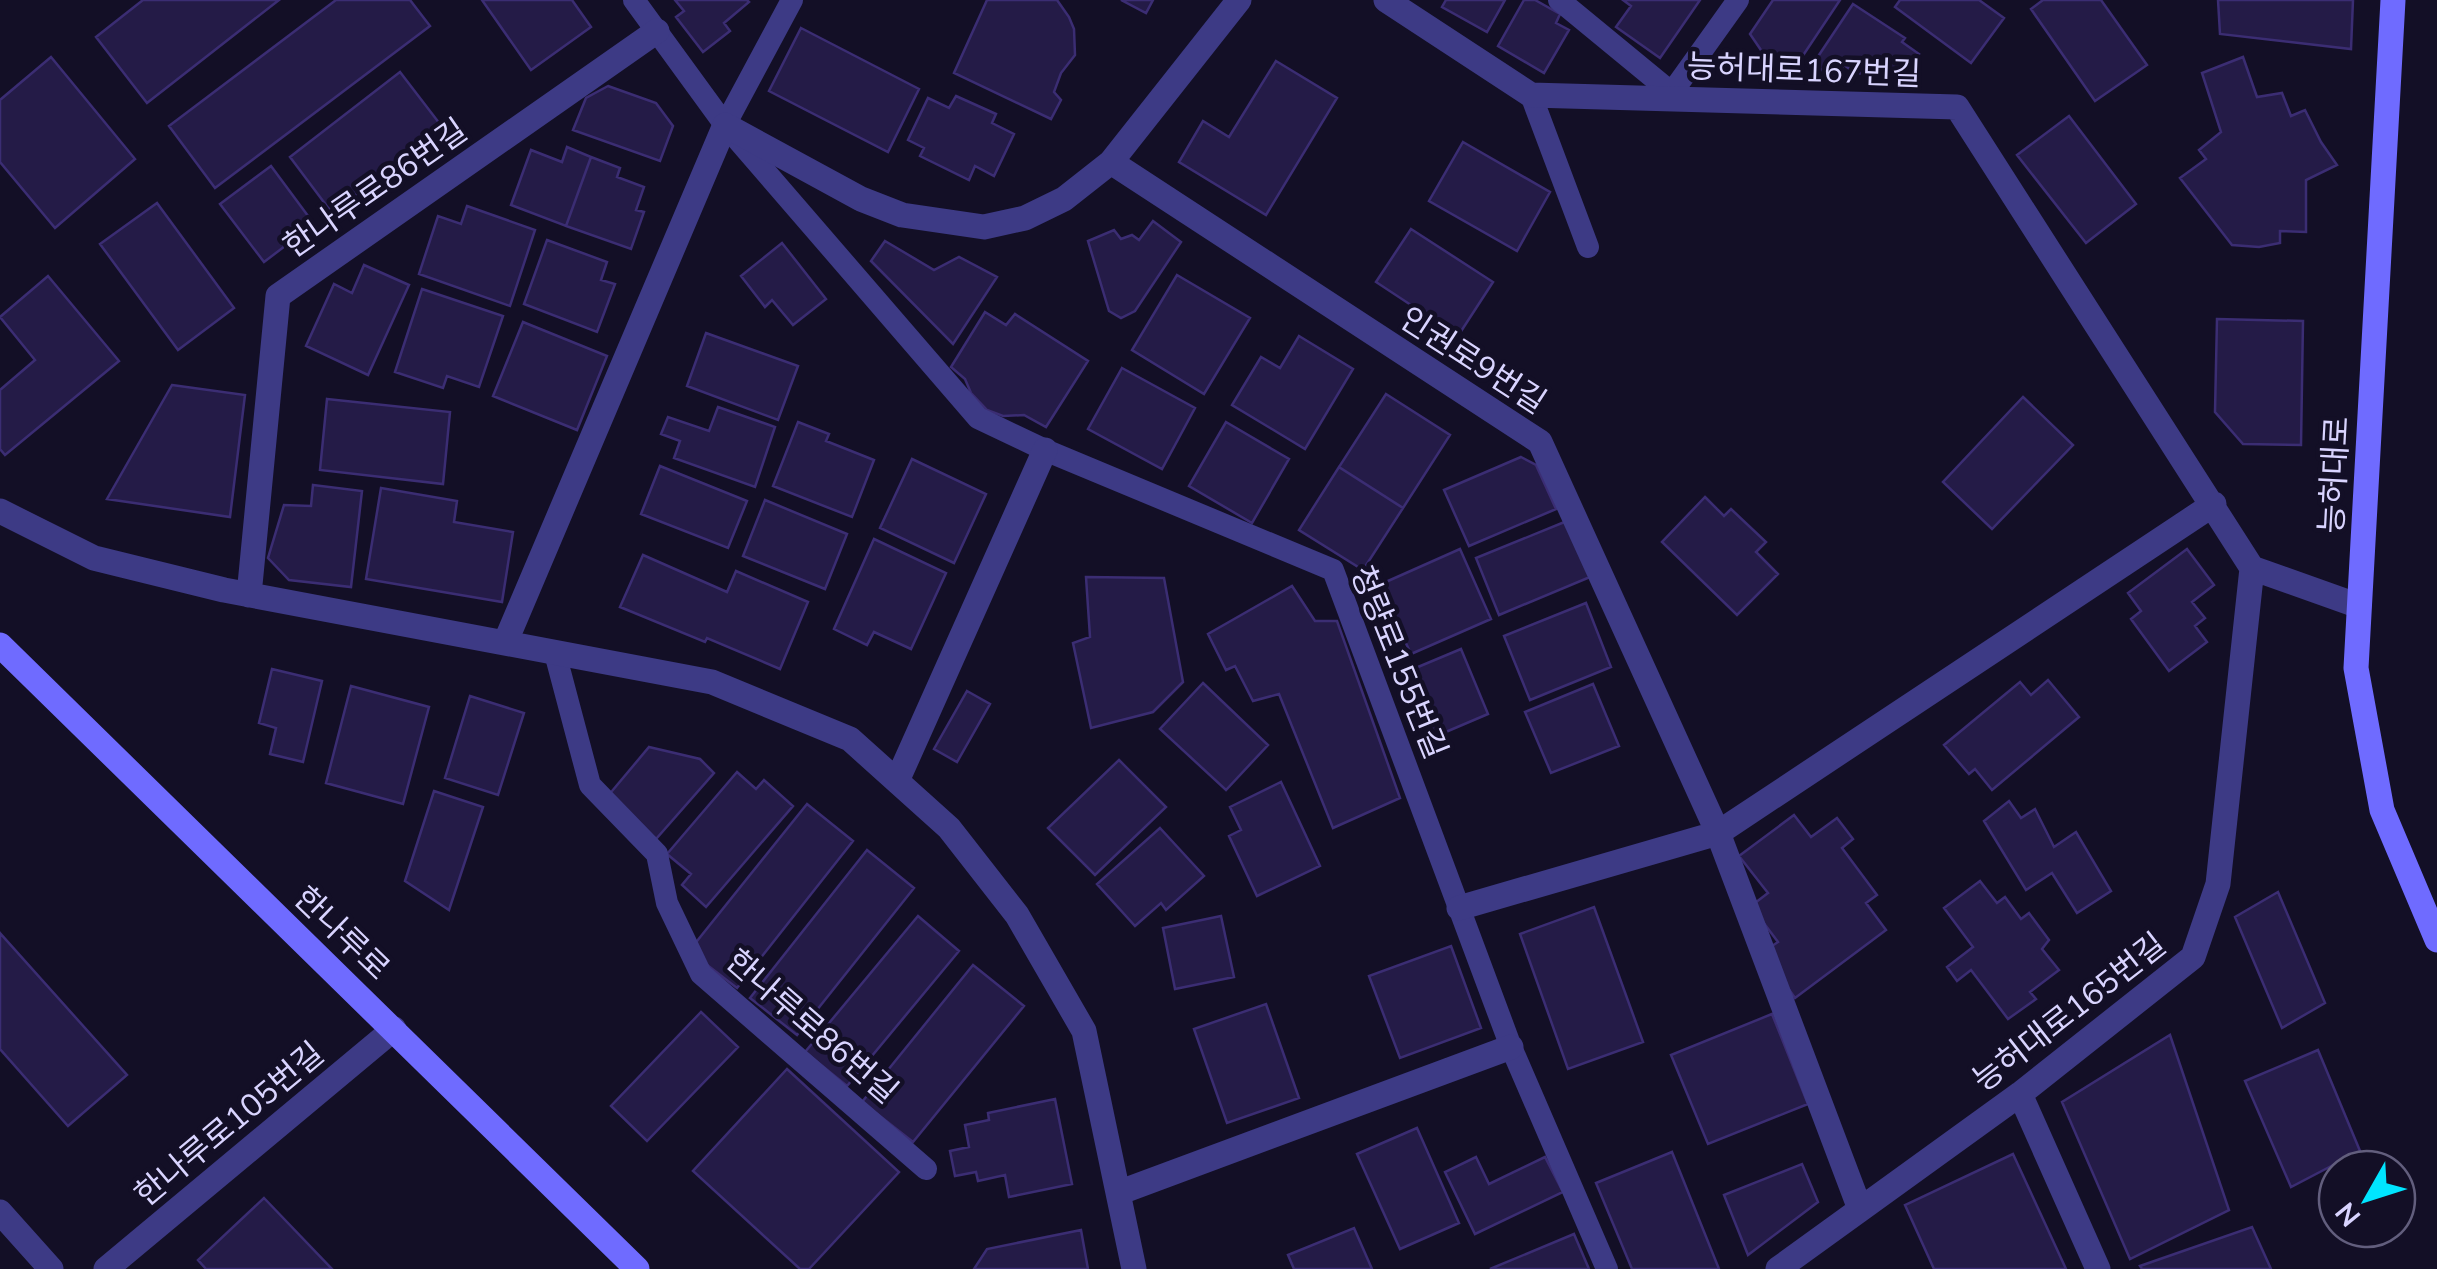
<svg xmlns="http://www.w3.org/2000/svg" width="2437" height="1269" font-family="'Nunito Sans','Noto Sans KR',sans-serif">
<rect width="100%" height="100%" fill="#130f26"/>
<path fill="#241b47" stroke="#3b2d73" stroke-width="2.5" d="M143 0H279L147 103 96 37Z
M336 0H410L430 26 215 188 169 126Z
M482 0H572L591 27 531 70Z
M675 0H747L749 2 724 23 730 31 703 52 676 17 684 11Z
M987 0H1057L1069 17 1074 29 1075 55 1061 73 1054 92 1061 100 1051 119 954 73Z
M1121 0H1153L1146 13Z
M1446 0H1505L1487 32 1442 7Z
M1524 0H1535L1560 14 1556 23 1569 30 1544 73 1498 46Z
M1623 0H1700L1660 58 1616 27 1631 6Z
M1773 0H1840L1792 72 1763 53 1750 34Z
M1900 0H1979L2004 18 1971 63 1895 7Z
M2043 0H2101L2147 65 2095 101 2031 9Z
M2218 0H2353L2351 49 2220 34Z
M1853 4 1905 38 1902 42 1919 54 1904 76 1855 73 1844 65 1835 79 1813 64Z
M801 28 919 89 888 152 769 91Z
M51 57 135 159 55 228 0 162V100Z
M2243 57 2257 97 2282 93 2291 116 2305 110 2321 142 2337 165 2306 180V232L2280 231V243L2259 247 2232 245 2180 178 2206 159 2199 150 2221 132 2202 73Z
M1276 61 1337 98 1266 215 1179 162 1203 121 1229 137Z
M400 72 443 128 332 213 290 157Z
M608 86 656 103 673 126 660 161 573 130 586 98Z
M956 96 996 114 992 123 1014 134 994 176 975 166 969 180 920 156 924 148 908 140 928 98 949 108Z
M2069 116 2136 204 2086 243 2017 155Z
M1463 142 1550 192 1517 251 1429 201Z
M567 147 591 157 566 226 511 205 531 150 562 162Z
M591 157 620 168 617 177 644 187 636 210 644 212 631 249 566 226Z
M271 166 314 224 264 262 220 204Z
M157 203 234 308 178 350 100 244Z
M467 206 535 230 510 306 419 274 438 216 461 224Z
M1153 221 1181 242 1135 311 1121 318 1109 311 1088 241 1114 230 1121 239 1132 235 1139 240Z
M1411 229 1493 282 1458 336 1376 282Z
M547 240 607 262 601 280 615 284 597 332 524 304Z
M885 241 934 270 959 257 997 277 953 344 871 261Z
M782 243 826 299 793 325 772 300 765 307 741 276Z
M364 265 409 285 368 375 306 346 334 284 352 293Z
M1177 275 1250 318 1204 394 1132 350Z
M48 276 119 361 5 455 0 449V390L35 360 0 317Z
M422 289 503 316 479 387 447 376 443 388 395 372Z
M985 312 1006 325 1015 314 1088 361 1046 427 1024 415 1003 416 987 410 971 393 965 379 951 367Z
M2217 319 2303 321 2301 445 2243 444 2215 412Z
M523 322 607 356 577 430 493 396Z
M706 333 798 366 778 420 687 386Z
M1299 336 1353 369 1305 449 1232 405 1261 357 1280 368Z
M1122 368 1195 408 1162 469 1088 429Z
M172 385 245 395 230 517 107 499Z
M1386 394 1450 435 1403 508 1339 467Z
M2023 397 2073 445 1992 529 1943 482Z
M327 399 450 412 443 484 320 470Z
M718 407 775 427 755 487 674 458 680 441 661 434 668 417 709 431Z
M798 422 829 434 826 441 874 460 852 517 773 486Z
M1226 422 1289 459 1252 523 1189 486Z
M1521 457 1536 465 1556 509 1469 546 1444 490Z
M912 459 986 494 954 563 880 528Z
M660 466 747 501 728 548 641 514Z
M1339 467 1403 508 1363 570 1299 530Z
M313 485 362 491 351 587 289 580 268 558 284 505 311 506Z
M381 488 457 501 454 522 513 532 502 602 366 579Z
M1705 497 1724 516 1731 509 1766 542 1756 552 1778 574 1737 615 1662 542Z
M765 500 847 534 825 589 743 556Z
M1567 521 1590 577 1499 615 1476 558Z
M874 539 946 573 911 649 874 632 867 645 834 629Z
M1460 549 1491 619 1411 654 1379 585Z
M2187 549 2214 585 2192 602 2205 618 2195 626 2207 642 2169 671 2131 619 2141 611 2128 593Z
M643 555 727 592 736 571 808 602 780 669 707 638 705 642 620 607Z
M1086 577 1164 578 1183 682 1153 712 1091 728 1073 643 1090 637Z
M1292 586 1315 621H1337L1400 798 1333 828 1279 694 1253 701 1235 666 1226 670 1208 634Z
M1586 603 1611 667 1530 700 1504 636Z
M1461 649 1488 714 1434 737 1406 672Z
M272 669 322 681 303 762 270 754 276 728 259 723Z
M2048 680 2079 717 1992 790 1975 769 1969 774 1944 745 2020 682 2031 695Z
M1203 683 1268 745 1226 790 1160 729Z
M1593 684 1619 746 1551 773 1525 712Z
M351 686 429 707 403 804 326 783Z
M967 691 990 704 957 762 934 749Z
M470 696 524 713 498 795 445 778Z
M649 747 700 759 714 773 656 839 607 797Z
M1119 760 1166 807 1095 875 1048 828Z
M737 772 756 789 764 780 793 806 706 907 682 885 691 874 667 854Z
M1281 782 1320 866 1257 896 1229 836 1241 830 1230 807Z
M434 791 483 807 449 910 405 881Z
M2009 801 2021 818 2035 809 2054 847 2076 832 2111 891 2077 913 2052 873 2026 890 1984 821Z
M807 804 853 841 737 988 689 951Z
M1794 815 1811 837 1837 818 1853 839 1842 848 1877 895 1866 903 1886 930 1795 998 1771 964 1769 948 1778 942 1751 906 1768 893 1739 856Z
M1160 828 1204 876 1166 910 1161 903 1135 926 1097 884Z
M867 850 914 888 797 1035 750 998Z
M1980 881 1997 903 2005 897 2021 919 2029 913 2049 940 2042 949 2059 970 2030 992 2036 999 2008 1019 1971 970 1957 981 1947 967 1973 947 1944 908Z
M2278 892 2325 1003 2282 1028 2235 917Z
M1594 907 1643 1042 1568 1069 1520 934Z
M918 916 959 951 847 1086 805 1052Z
M1221 916 1234 977 1175 989 1163 928Z
M0 933 127 1075 68 1126 0 1049Z
M1451 946 1481 1028 1400 1058 1369 976Z
M973 965 1024 1006 913 1142 862 1102Z
M1266 1004 1299 1098 1227 1123 1194 1029Z
M701 1012 738 1047 647 1141 611 1106Z
M1772 1014 1808 1104 1708 1144 1671 1055Z
M2170 1035 2229 1210 2130 1259 2062 1102Z
M2318 1050 2360 1151 2291 1187 2245 1081Z
M787 1069 899 1172 809 1269H800L693 1171Z
M1055 1099 1072 1184 1009 1197 1005 1175 978 1181 976 1172 955 1176 950 1151 969 1147 965 1125 989 1120 988 1113Z
M1417 1128 1459 1223 1400 1249 1357 1154Z
M1672 1152 1719 1269H1632L1596 1183Z
M2013 1154 2066 1269H1934L1905 1205Z
M1476 1157 1489 1184 1545 1157 1563 1192 1475 1234 1445 1172Z
M1802 1164 1818 1202 1748 1255 1724 1195Z
M264 1198 332 1269H206L198 1260Z
M2252 1227 2271 1269H2142L2140 1266Z
M1354 1228 1372 1269H1294L1288 1255Z
M1081 1230 1088 1269H974L987 1249Z
M1574 1234 1589 1269H1490Z"/>
<g fill="none" stroke-linecap="round" stroke-linejoin="round">
<path stroke="#3d3a85" stroke-width="22" d="M634 0 725 125 978 418 1045 450 1333 570 1511 1047 1607 1269
M1559 0 1672 93
M1531 95 1588 247
M1668 98 1738 0
M725 125 792 0
M555 653 590 785 657 854 667 903 701 974 926 1169"/>
<path stroke="#3d3a85" stroke-width="25" d="M1386 0 1531 95 1957 107 2252 568 2359 606
M1111 162 1540 442 1718 833 1860 1209
M0 511 94 558 224 590 712 682 850 739 949 828 1017 915 1084 1031 1134 1269
M249 595 278 296 657 31
M505 643 725 125 861 199 902 215 984 227 1025 218 1064 199 1111 162 1239 0
M897 781 1045 450
M1459 908 1718 833 2214 504
M2020 1094 2098 1269
M1118 1193 1511 1047
M0 1212 51 1269
M106 1269 394 1029
M1778 1269 2020 1094 2193 957 2218 884 2252 568"/>
<path stroke="#6f6bff" stroke-width="25" d="M2393 0 2356 668 2382 810 2437 940
M0 645 637 1269"/>
</g>
<g text-anchor="middle" stroke-width="9" stroke-linejoin="round" paint-order="stroke">
<g font-size="32" fill="#d9d4ff" stroke="#130f26">
<text transform="translate(1804 70) rotate(2)" y="11">능허대로167번길</text>
<text transform="translate(375 188) rotate(-35)" y="11">한나루로86번길</text>
<text transform="translate(1473 360) rotate(33)" y="11">인권로9번길</text>
<text transform="translate(2334 475) rotate(-87)" y="11">능허대로</text>
<text transform="translate(1399 662) rotate(68)" y="11">청량로155번길</text>
<text transform="translate(342 933) rotate(44)" y="11">한나루로</text>
<text transform="translate(2069 1012) rotate(-38)" y="11">능허대로165번길</text>
<text transform="translate(812 1026) rotate(41)" y="11">한나루로86번길</text>
<text transform="translate(229 1124) rotate(-40)" y="11">한나루로105번길</text>
</g>
</g>
<g transform="translate(2367 1199) rotate(231)"><circle r="48" fill="#130f26" stroke="#625e7d" stroke-width="2.5"/>
<path d="M0-8L18 38L0 25L-18 38Z" fill="#00e5ff"/>
<text y="-15" font-size="28" font-weight="bold" text-anchor="middle" fill="#d9d4ff">N</text>
</g>
</svg>
